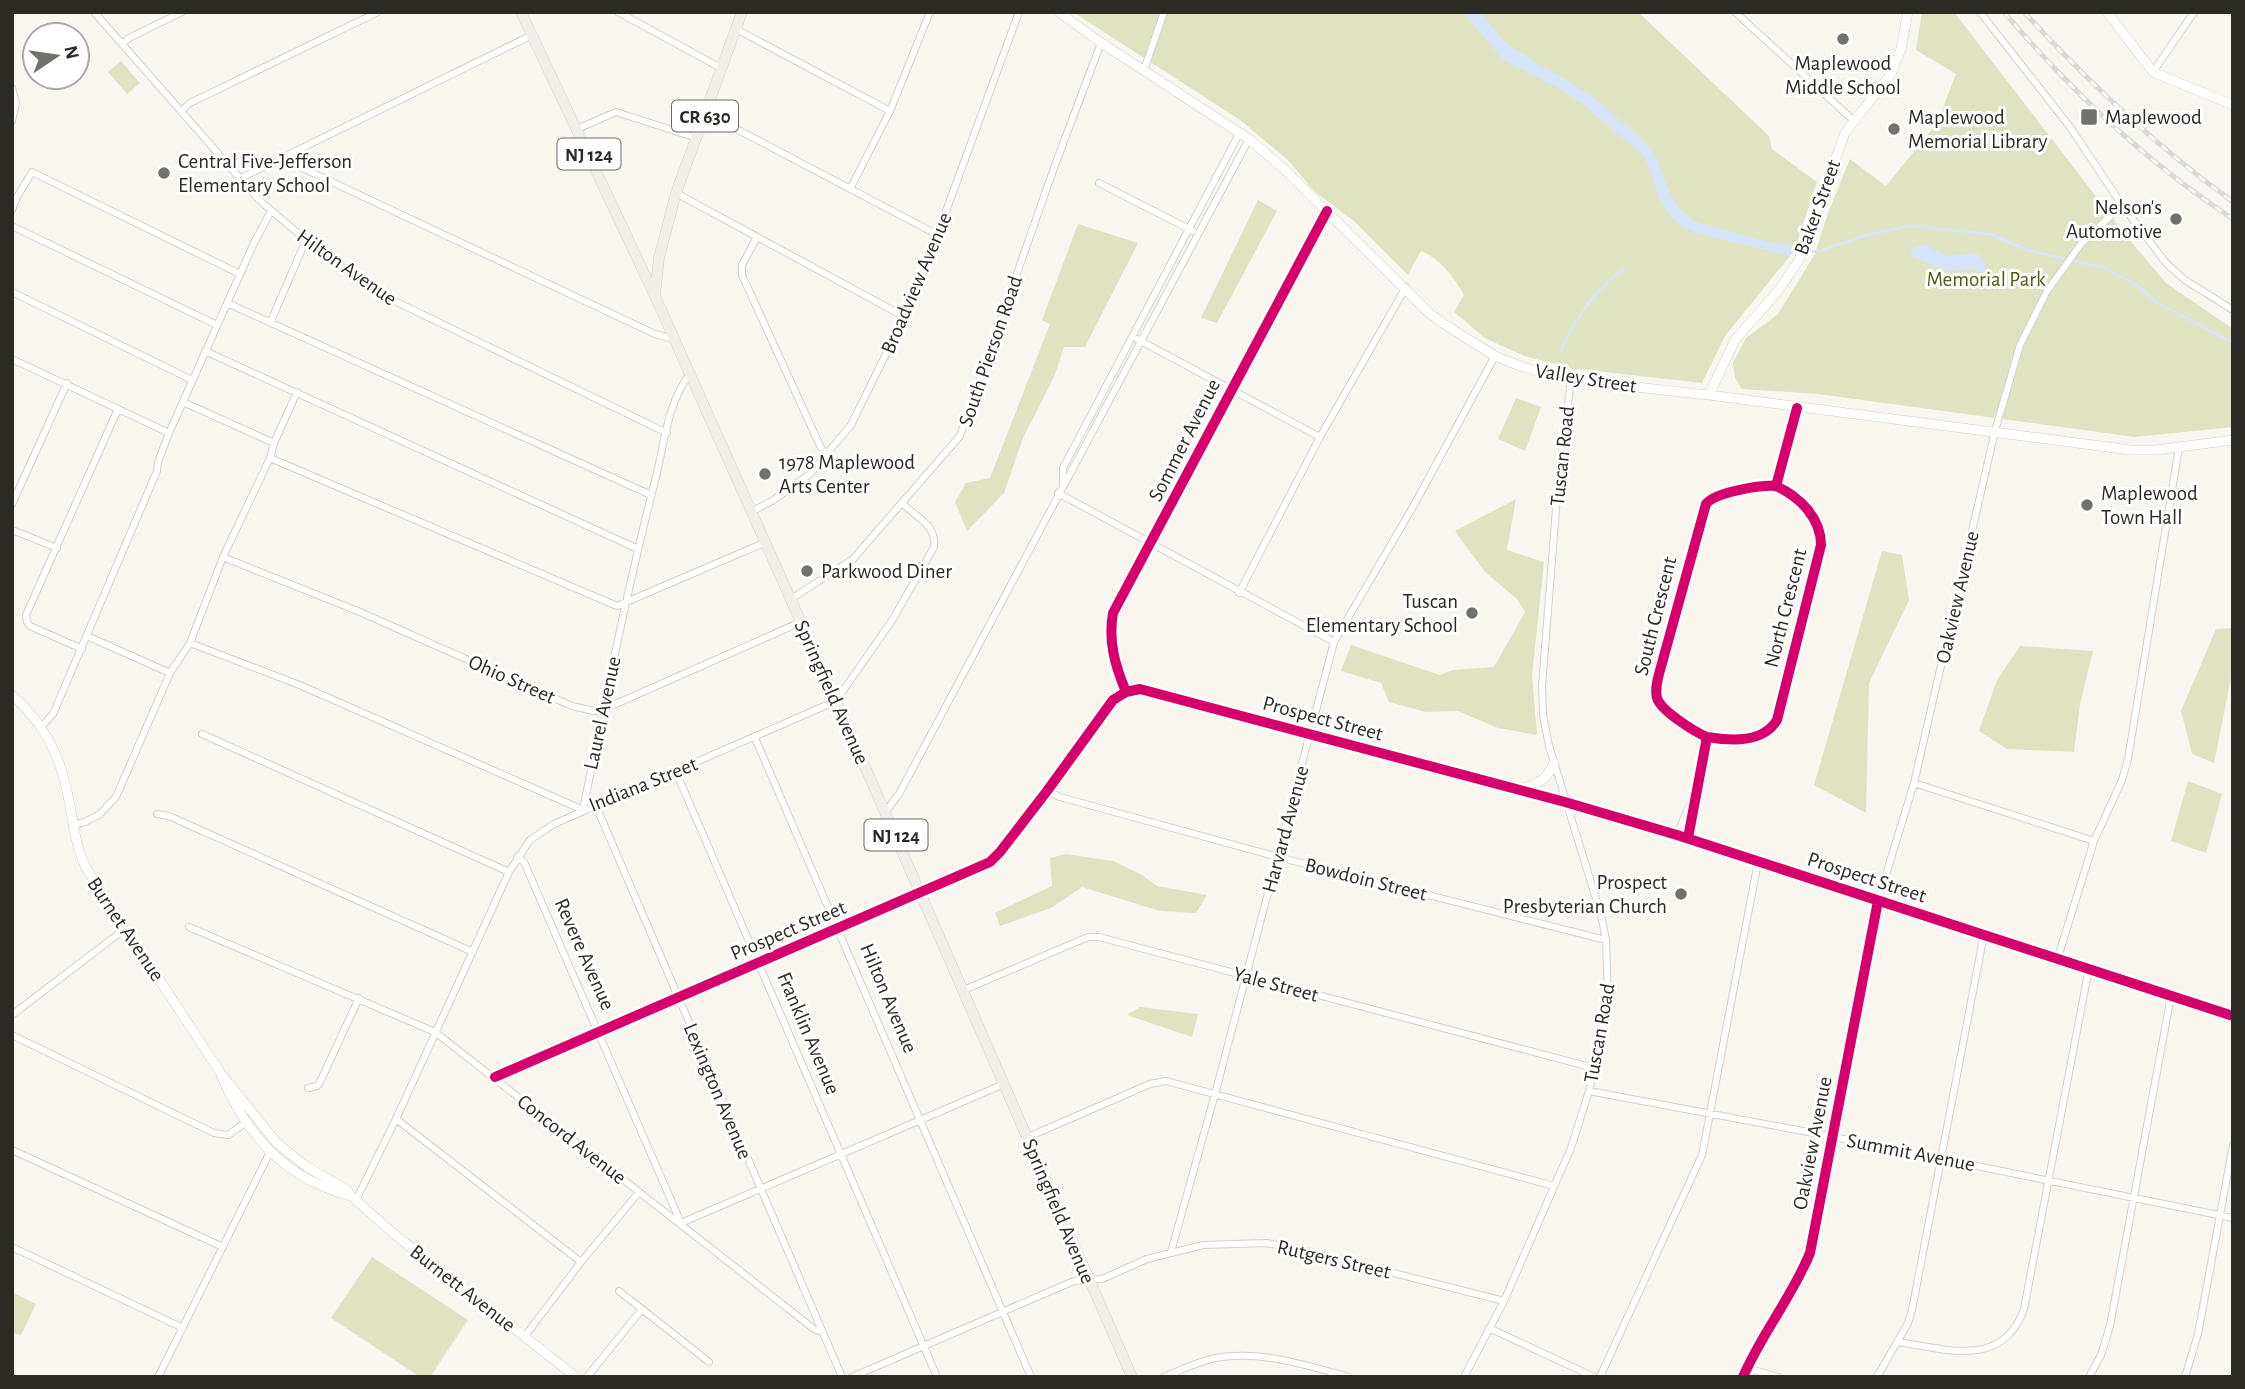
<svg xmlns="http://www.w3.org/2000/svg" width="2245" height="1389" font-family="'Alegreya Sans',sans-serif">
<rect width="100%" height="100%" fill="#f8f6ef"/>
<path fill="#dfe3c2" d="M1073 12H1638L1769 136 1772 149 1817 182 1794 251 1725 336 1702 383 1570 368 1524 356 1485 338 1454 312 1464 295C1453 276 1442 260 1421 251L1408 275 1355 222 1314 191 1289 161 1240 120Z
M1922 12H1954L2128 238 2166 283 2233 329V427L2135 437 1818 394 1742 389 1735 378 1733 363 1746 338 1778 314 1815 254 1828 213 1850 159 1886 186 1937 123 1956 74 1916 50Z
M121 61 140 83 127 94 108 72Z
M1258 200 1277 211 1217 323 1201 318Z
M1078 224 1138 243 1085 347H1064L1054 377 1023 438 1004 493 967 531 955 502 966 483 990 478 1050 324 1042 320Z
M1516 398 1541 407 1525 451 1498 439Z
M1516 499 1507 550 1544 562 1532 675 1537 735 1498 728 1458 711 1426 712 1389 702 1381 683 1341 671 1351 645 1440 675 1453 670 1494 667 1525 612 1517 599 1485 572 1455 531Z
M1882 551 1902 555 1909 600 1869 683 1866 813 1814 785Z
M2233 628V668L2214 763 2192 754 2181 711 2216 629Z
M2020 646 2093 651 2080 704 2074 752 2007 749 1979 731 1997 680Z
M2188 781 2222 794 2206 853 2171 841Z
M1066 854 1113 861 1142 875 1157 886 1207 895 1196 913 1160 911 1082 887 1051 908 1000 926 995 913 1052 886 1050 858Z
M1140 1007 1198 1014 1192 1037 1127 1015Z
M372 1257 468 1320 430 1377H420L331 1318Z
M12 1292 36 1304 21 1335 12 1333Z"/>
<path fill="#d5e4f9" d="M1463 12H1480L1505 43 1592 96 1645 142 1656 156 1669 191 1679 209 1696 222 1771 243 1795 245 1790 256 1711 237 1691 231 1681 225 1671 217 1660 200 1645 157 1583 104 1558 88 1503 60Z
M1925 244 1946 256 1977 253 1986 264 1985 270 1979 273 1974 269 1946 271 1911 256 1912 248Z"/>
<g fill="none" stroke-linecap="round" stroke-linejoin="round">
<path stroke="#d5e4f9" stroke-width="2.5" d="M1804 253 1823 250 1867 235 1910 226 1990 234 2027 250 2104 268 2137 285 2158 303 2233 343
M1562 349C1572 324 1588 302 1606 283 1612 277 1619 274 1624 269"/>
<defs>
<path id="street" d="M94 12 259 200 306 240 374 291 667 433
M618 12 721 68
M1735 12 1853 120
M1980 12 2070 127 2122 205 2166 263 2185 280 2233 310
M736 29 890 111
M122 44 129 38 182 12
M1144 70 1164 12
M2153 72 2194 12
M12 88 16 103 12 121
M181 111 190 103 378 12
M706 113 938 235
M577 129 616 112 697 138
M281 158 655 334 673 339
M241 178 532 35
M1099 183 1193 231
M850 189 890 111 930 12
M676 193 905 317
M12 210 17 197 32 172 240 274
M12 226 217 325
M757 237 742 265V275L821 448 828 455
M12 292 192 380
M227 303 651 495
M270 323 306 240
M1137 339 1320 437
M205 351 638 549
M12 359 169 433
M183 402 274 443
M270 458 617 606 764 543
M1063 483V468L1240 132
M1058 493 1334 642
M12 504 67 383
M751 512 772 501 810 474 851 425 916 293 1019 12
M12 530 57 548
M223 557 360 612 572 706 594 711 602 710 801 622
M1239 593 1320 437 1406 287
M791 599 853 559 960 436 1055 165 1101 43
M87 636 170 673
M190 643 302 686 583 810
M82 649 30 626 27 622 26 615 118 409
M1126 692C1115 665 1108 642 1113 613L1327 211
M41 727 53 714 157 471 158 462 169 433 254 243 271 211
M202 734 509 872
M1707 737C1732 741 1763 743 1777 720L1821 545C1821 518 1800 497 1776 486L1797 408
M755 738 1031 1377
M676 772 937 1377
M1914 783 2094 841
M1047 791 1060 797 1274 856 1606 940
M596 806 842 1377
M583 810C605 700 627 590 655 481 664 446 667 404 689 375
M886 811 899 794 1249 139
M157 814 169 816 473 952
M72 825 85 822 100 814 116 797 170 673 190 643 223 557 270 458 274 443 297 392
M1677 835 1692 799
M1688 838 1707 737C1695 732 1661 711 1657 698 1655 690 1657 682 1659 674L1706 504C1715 492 1761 485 1776 486
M517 857 524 862 681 1223 1004 1084
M189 927 435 1032 814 1329 822 1332
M2058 957 2094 841 2122 780 2128 759 2179 447
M964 990 1088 937H1099L1594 1068
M12 1015 126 928
M12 1035 214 1133 228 1135 245 1123
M495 1077 920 894
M308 1088 317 1086 320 1082 359 998
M1589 1091 1824 1135 2233 1218
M396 1119 581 1262
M1028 1137 1150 1084 1166 1081 1554 1186
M12 1150 223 1247
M356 1200 396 1119 509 872 530 840 554 824 836 701 893 619 934 547C937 525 916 517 903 504
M12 1247 183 1328
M1171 1252 1215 1094 1334 642 1414 505 1495 356
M619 1291 709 1362
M1489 1328 1594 1377
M525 1336 581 1262 639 1192
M1898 1342C1946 1349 2003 1369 2024 1309L2089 968
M1747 1368 1778 1377
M158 1377 271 1150
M587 1377 642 1309
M852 1377 1074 1281 1102 1279 1147 1259 1203 1245 1266 1243 1295 1248 1504 1301
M1164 1377C1181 1370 1197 1362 1215 1358 1261 1350 1305 1365 1349 1377
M1464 1377 1504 1301 1571 1148 1589 1091 1608 1000 1606 940 1601 915 1549 746 1543 715 1542 686 1558 484 1571 380
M1600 1377 1702 1155 1758 862
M1743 1377C1762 1333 1792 1297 1810 1253L1878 901 1914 783 1995 431 2020 345 2047 291 2081 244 2122 205
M1877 1377 1908 1323 1912 1310 1984 934
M2089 1377 2101 1355 2110 1326 2171 996
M2185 1377 2198 1334 2233 1145"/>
<path id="secondary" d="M1059 12 1097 40 1249 139 1285 170 1428 312 1444 324 1495 356 1523 367 1571 380 1709 395 2131 450H2156L2233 440
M2107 12 2153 72 2233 105
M1709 395 1735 340 1778 291 1799 260 1845 133 1891 74 1901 49 1908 12
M12 695C39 719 57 749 65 783 73 812 73 841 86 868L220 1072C240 1121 270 1163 320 1185 330 1189 340 1194 351 1196
M1521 788C1538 785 1547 779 1554 763
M920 894 990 862 1000 852 1113 700 1126 692 1144 689 1565 802 1677 835 2233 1016
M223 1076 276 1142 307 1167 347 1190 351 1196 394 1234 576 1377"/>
<path id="primary" d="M521 12 655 296 838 705 1132 1377
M655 295 659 258 676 193 742 12"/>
</defs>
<use href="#street" stroke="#d3d1cc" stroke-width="8"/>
<use href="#secondary" stroke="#d3d1cc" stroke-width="10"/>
<use href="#primary" stroke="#d2d1ce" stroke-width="11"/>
<use href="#street" stroke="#fefefd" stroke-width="6"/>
<use href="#secondary" stroke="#fefefd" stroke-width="9"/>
<use href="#primary" stroke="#f2efe8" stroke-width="10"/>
<defs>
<path id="rail" d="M2004 12C2071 91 2146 162 2233 219
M2024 12C2088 82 2156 146 2233 202"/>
</defs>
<use href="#rail" stroke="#d9d9d7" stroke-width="5"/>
<use href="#rail" stroke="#fff" stroke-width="2.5" stroke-dasharray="8" stroke-linecap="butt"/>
<defs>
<path id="cycleway" d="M1126 692C1115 665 1108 642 1113 613L1327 211
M1707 737C1732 741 1763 743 1777 720L1821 545C1821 518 1800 497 1776 486L1797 408
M1688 838 1707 737C1695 732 1661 711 1657 698 1655 690 1657 682 1659 674L1706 504C1715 492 1761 485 1776 486
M495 1077 990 862 1000 852 1047 791 1113 700 1126 692 1140 689 1565 802 1677 835 2233 1016
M1743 1377C1762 1333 1792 1297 1810 1253L1878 901"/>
</defs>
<use href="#cycleway" stroke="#fff" stroke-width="15"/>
<use href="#cycleway" stroke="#d6006c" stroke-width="10"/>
</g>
<g fill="#73716c" stroke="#fff" stroke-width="2.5">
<circle cx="1843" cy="39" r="7"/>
<rect x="2080" y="108" width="18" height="18" rx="3.5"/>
<circle cx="1894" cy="129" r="7"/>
<circle cx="164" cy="173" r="7"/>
<circle cx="2176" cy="219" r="7"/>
<circle cx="765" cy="474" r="7"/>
<circle cx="2087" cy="505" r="7"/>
<circle cx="807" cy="571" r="7"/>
<circle cx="1472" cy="613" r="7"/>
<circle cx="1681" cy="894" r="7"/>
</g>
<g text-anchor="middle" stroke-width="6" stroke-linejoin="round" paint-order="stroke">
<g fill="#fff" stroke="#6b6a66" stroke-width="2">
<rect x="672" y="100.5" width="66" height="31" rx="5"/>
<rect x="557.5" y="138.5" width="63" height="31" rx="5"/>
<rect x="864.5" y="819.5" width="63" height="31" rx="5"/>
</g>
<g font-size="19" font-weight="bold" fill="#2c2a25">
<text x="705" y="123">CR 630</text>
<text x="589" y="161">NJ 124</text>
<text x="896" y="842">NJ 124</text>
</g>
<g font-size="21" fill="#2c2a25" stroke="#fff" text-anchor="start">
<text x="1843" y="70" text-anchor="middle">Maplewood<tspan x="1843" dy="24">Middle School</tspan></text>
<text x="1908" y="124">Maplewood<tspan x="1908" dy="24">Memorial Library</tspan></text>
<text x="2105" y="124">Maplewood</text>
<text x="178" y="168">Central Five-Jefferson<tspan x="178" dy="24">Elementary School</tspan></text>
<text x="2162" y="214" text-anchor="end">Nelson's<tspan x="2162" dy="24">Automotive</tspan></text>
<text x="779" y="469">1978 Maplewood<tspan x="779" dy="24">Arts Center</tspan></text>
<text x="2101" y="500">Maplewood<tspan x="2101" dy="24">Town Hall</tspan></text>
<text x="821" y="578">Parkwood Diner</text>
<text x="1458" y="608" text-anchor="end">Tuscan<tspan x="1458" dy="24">Elementary School</tspan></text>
<text x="1667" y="889" text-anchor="end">Prospect<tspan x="1667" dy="24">Presbyterian Church</tspan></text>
</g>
<g font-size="21" fill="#2c2a25" stroke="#fff">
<text transform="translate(1817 207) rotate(-70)" y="7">Baker Street</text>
<text transform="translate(347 267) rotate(35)" y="7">Hilton Avenue</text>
<text transform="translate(916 283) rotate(-67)" y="7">Broadview Avenue</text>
<text transform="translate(990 351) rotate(-71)" y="7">South Pierson Road</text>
<text transform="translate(1586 378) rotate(9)" y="7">Valley Street</text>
<text transform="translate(1184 440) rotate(-63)" y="7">Sommer Avenue</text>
<text transform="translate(1562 456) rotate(-84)" y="7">Tuscan Road</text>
<text transform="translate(1957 597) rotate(-77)" y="7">Oakview Avenue</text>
<text transform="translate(1785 608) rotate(-76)" y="7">North Crescent</text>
<text transform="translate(1655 616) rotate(-76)" y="7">South Crescent</text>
<text transform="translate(512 679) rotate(24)" y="7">Ohio Street</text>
<text transform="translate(832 692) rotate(66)" y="7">Springfield Avenue</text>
<text transform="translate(602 713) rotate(-78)" y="7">Laurel Avenue</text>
<text transform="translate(1323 718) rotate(15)" y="7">Prospect Street</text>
<text transform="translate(643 784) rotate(-22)" y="7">Indiana Street</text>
<text transform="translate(1285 829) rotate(-75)" y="7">Harvard Avenue</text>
<text transform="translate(1867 877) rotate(18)" y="7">Prospect Street</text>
<text transform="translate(1366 879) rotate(14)" y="7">Bowdoin Street</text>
<text transform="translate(126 929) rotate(56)" y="7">Burnet Avenue</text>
<text transform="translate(788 930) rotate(-23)" y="7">Prospect Street</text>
<text transform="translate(585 954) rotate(66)" y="7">Revere Avenue</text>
<text transform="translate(1276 984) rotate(15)" y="7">Yale Street</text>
<text transform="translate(889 998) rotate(67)" y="7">Hilton Avenue</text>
<text transform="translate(809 1033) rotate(67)" y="7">Franklin Avenue</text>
<text transform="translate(1599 1033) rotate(-80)" y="7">Tuscan Road</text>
<text transform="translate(718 1091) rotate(67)" y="7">Lexington Avenue</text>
<text transform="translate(572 1139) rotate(38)" y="7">Concord Avenue</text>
<text transform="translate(1812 1143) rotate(-79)" y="7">Oakview Avenue</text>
<text transform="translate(1911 1152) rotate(11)" y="7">Summit Avenue</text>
<text transform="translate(1059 1211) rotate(67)" y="7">Springfield Avenue</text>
<text transform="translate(1334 1259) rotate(13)" y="7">Rutgers Street</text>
<text transform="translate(463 1288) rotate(38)" y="7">Burnett Avenue</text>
</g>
<g font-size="21" fill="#535b12" stroke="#fff">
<text x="1986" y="286">Memorial Park</text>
</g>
</g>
<rect width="2245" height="1389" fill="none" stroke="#2c2a25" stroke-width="28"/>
<g transform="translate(56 56) rotate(77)"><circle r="33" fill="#ffffff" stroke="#abaaa8" stroke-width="2"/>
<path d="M0-5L12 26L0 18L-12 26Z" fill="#73716c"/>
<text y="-10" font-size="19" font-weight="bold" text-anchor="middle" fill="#2c2a25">N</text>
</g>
</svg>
